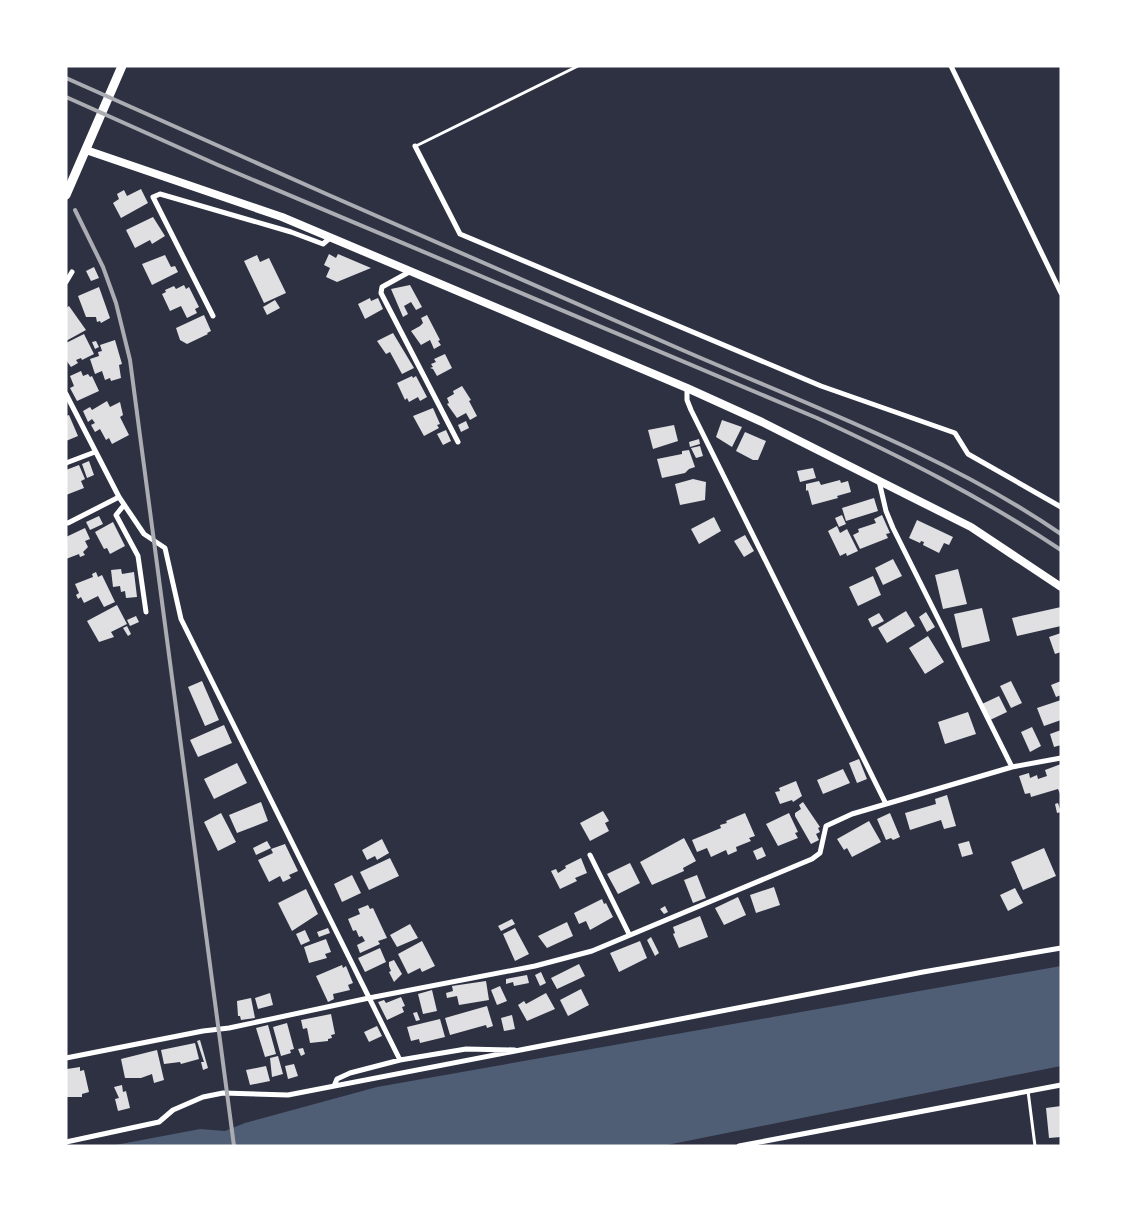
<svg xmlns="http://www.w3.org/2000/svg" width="1127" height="1212" font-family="'Exo 2',sans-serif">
<rect width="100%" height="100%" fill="#2d3142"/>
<path fill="#4f5d75" d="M1061 966V1066L662 1146H110L200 1129 225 1131 245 1123 377 1087Z"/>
<path fill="#e0e0e3" d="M141 189 148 203 121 218 113 203 119 199 117 194 124 190 127 196Z
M153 217 165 236 152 244 150 240 135 248 126 230Z
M329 254 336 258 338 254 371 268 337 282 326 277 330 268 324 265Z
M165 255 171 267 175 266 178 272 152 285 142 264Z
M257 255 260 262 269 258 286 293 264 303 244 261Z
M94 267 99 278 91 281 86 271Z
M184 285 186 289 189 287 199 307 195 309 197 313 187 318 181 306 170 311 162 294 166 292 165 290 174 286 176 289Z
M410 285 422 307 416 310 411 302 404 306 408 314 403 317 391 289Z
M99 287 110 318 101 323 100 321 97 322 96 317H86L78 296Z
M370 298 371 301 378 298 383 309 365 319 358 304Z
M275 300 280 308 267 315 263 307Z
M69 306 86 330 66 341V308Z
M204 315 211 331 207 333 208 334 187 344 180 340 176 328Z
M427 315 440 340 438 341 441 345 434 349 430 340 421 345 411 331 420 326 423 323 421 318Z
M393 333 414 368 402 374 390 352 386 354 377 341Z
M84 334 94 354 82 360 81 358 76 360 78 363 71 367 66 360V343Z
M115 340 122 364 119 365 121 378 111 381 110 378 105 380 102 371 95 374 90 359 99 356 98 352 102 351 100 345Z
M96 341 99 347 95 349 92 342Z
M445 354 452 368 437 376 433 369 430 368 433 367 431 364 436 362 434 359Z
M81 371 83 376 88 374 90 377 92 376 99 391 77 401 70 388 74 386 70 376Z
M412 376 413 378 416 376 427 397 420 401 418 397 409 402 407 398 405 400 397 383Z
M462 386 471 400 469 401 477 416 470 420 466 413 457 418 447 404 449 403 447 398 454 394 453 391Z
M107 401 110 407 120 402 123 415 120 417 129 435 112 444 109 438 106 440 100 429 95 432 91 425 95 423 92 419 88 422 83 411 90 407 92 410Z
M433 408 440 424 437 425 439 428 424 436 413 416Z
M69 415 78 436 66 441V416Z
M722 420 742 427 732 447 716 437Z
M466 421 469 428 461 432 458 425Z
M674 425 678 441 653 449 648 430Z
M446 430 451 441 443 445 437 434Z
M745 432 766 441 758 460H753L736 451Z
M699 439 700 444 690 447 689 442Z
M700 446 703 456 696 458 691 448Z
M689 450 695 467 689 469 685 473 662 478 657 459 682 454V451Z
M89 461 94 475 87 478 82 464Z
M79 465 85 479 81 481 84 488 66 495V470Z
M813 468 816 478 800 482 797 471Z
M693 479 706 482 705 500 680 505 675 484Z
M840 480 841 483 848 481 851 492 837 496 838 498 812 505 808 490 806 491V484L819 481 821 485Z
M874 498 878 511 846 521 842 508Z
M842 515 846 524 839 527 835 518Z
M882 515 890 533 886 534 888 538 860 549 853 535 859 532 858 529 876 523 874 519Z
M99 516 103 524 90 530 86 522Z
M714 517 721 531 699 544 691 529Z
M917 520 953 537 949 545 944 543 939 553 923 545 924 542 921 541 920 543 909 538Z
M113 522 125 546 110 554 107 548 104 549 95 532Z
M837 526 840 533 847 529 858 551 847 556 846 553 840 556 828 531Z
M85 528 90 539 85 541 88 547 83 552 85 555 80 557 79 554 66 559V537Z
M745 535 754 551 744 557 734 541Z
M893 559 902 576 883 585 875 568Z
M121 569 122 574 134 572 137 597 126 598 125 591 121 592 120 586 113 587 111 570Z
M958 569 967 604 943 609 935 575Z
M96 572 98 577 102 575 115 602 104 607 98 596 84 603 81 597 78 599 76 595 79 593 75 584 93 577 92 574Z
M873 576 881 595 858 606 849 587Z
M117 605 127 624 111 632 114 637 99 642 87 621Z
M1061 607V626L1017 636 1012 618Z
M982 608 990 641 962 648 954 614Z
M906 611 915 626 887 643 878 628Z
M926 612 935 627 927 632 919 617Z
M879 613 884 621 872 627 868 619Z
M136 616 139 622 130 626 127 620Z
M127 626 131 634 128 636 123 628Z
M1061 633V652L1055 654 1049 637Z
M928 636 944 662 925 674 909 648Z
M202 681 219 720 205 726 188 687Z
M1011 681 1022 703 1011 708 1000 686Z
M1061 681V695L1056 697 1051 685Z
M999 696 1007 712 990 720 982 704Z
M1061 700V720L1044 726 1037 708Z
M968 712 976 734 945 744 938 722Z
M224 725 232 743 198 757 190 740Z
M1032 727 1041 746 1030 752 1021 732Z
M1061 730V745L1054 747 1050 734Z
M859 759 867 779 857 783 849 763Z
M237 763 247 783 214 799 204 779Z
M1061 764V796L1058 789 1031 797 1030 793 1025 794 1019 776 1029 773 1030 778 1037 775 1038 779 1047 776 1045 770Z
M843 769 850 783 823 794 817 780Z
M796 781 802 796 793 802 792 800 780 804 775 792 780 791 779 788Z
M947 795 956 826 944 829 941 820 910 830 905 813 936 804 935 799Z
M261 802 268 821 237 833 229 815Z
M803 802 820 827 818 828 820 832 816 834 819 840 811 844 795 816V813L801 809 799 805Z
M1058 803 1061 812 1057 813 1055 804Z
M603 811 609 821 605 823 609 831 590 841 580 823Z
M221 813 236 842 218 851 204 822Z
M745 813 755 836 749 838 751 841 736 847 737 851 728 855 726 850 711 857 707 848 697 852 692 840 721 828 720 825 727 823 726 821Z
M789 813 798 832 795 833 798 838 778 846 766 824Z
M890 813 900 837 893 840 891 838 886 840 877 819Z
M869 821 881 842 852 857 847 848 844 850 837 839Z
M684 838 696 861 683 868 684 871 652 885 640 862Z
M382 839 389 853 377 860 375 856 367 860 362 850Z
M267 841 271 848 256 855 253 848Z
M969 841 973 854 962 857 958 844Z
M285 844 298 871 289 875 291 878 283 882 280 876 269 882 258 860 273 853 271 849Z
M762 847 766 856 757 860 753 851Z
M1044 848 1056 876 1023 890 1011 862Z
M390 858 399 876 369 890 360 872Z
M581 858 587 873 575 878 577 881 560 889 551 871 556 869 558 873 566 868 565 866Z
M630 863 640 883 618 894 607 874Z
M352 875 361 893 342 902 334 884Z
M697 875 706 898 693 903 684 880Z
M774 887 780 905 756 913 750 895Z
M1015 888 1023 903 1008 911 1000 895Z
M306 889 318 914 292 931 278 903Z
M738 897 746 915 724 925 715 908Z
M602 899 604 904 606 903 613 917 590 930 586 921 579 924 574 913Z
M368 905 370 909 373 908 387 938 378 941 380 944 360 953 357 945 365 941 362 936 359 937 356 930 353 931 348 919 360 914 358 909Z
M665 906 668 912 664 914 660 909Z
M700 916 708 937 679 948 673 934 675 933 673 927Z
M512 919 515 924 501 931 498 926Z
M567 922 573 936 547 948 538 936Z
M410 924 418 938 397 947 390 935Z
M328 928 330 933 319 937 317 932Z
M515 928 529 954 515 961 503 934Z
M305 930 310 941 301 945 296 934Z
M651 937 659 953 655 956 647 940Z
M326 939 331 952 325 954 327 958 309 963 304 947Z
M422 941 435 966 422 972 420 968 408 974 398 954Z
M640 941 647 958 619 972 610 953Z
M380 948 386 962 365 972 358 958Z
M394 960 402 974 394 982 389 972 391 971 389 966V962Z
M579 964 585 976 557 989 551 978Z
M342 965 343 968 346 966 353 983 348 985 350 990 333 994 334 999 328 1002 316 976Z
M541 972 546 983 540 986 535 975Z
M527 975 529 983 514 986 513 982 506 984V979Z
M486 981 489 1000 459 1005 457 996 447 998 446 993 453 991 452 986Z
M500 986 507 1001 497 1005 491 990Z
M581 989 589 1005 568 1016 560 1000Z
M432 990 437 1011 423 1014 418 994Z
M270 993 273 1005 258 1009 255 998Z
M546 993 555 1009 527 1021 518 1005 524 1001 526 1004Z
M401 997 405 1006 402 1007 404 1012 387 1020 378 1002 384 1000 386 1003Z
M251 998 255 1018 241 1020 240 1016H238L237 1001Z
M487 1006 493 1026 487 1028 486 1025 450 1035 445 1018Z
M417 1012 420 1020 416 1021 413 1013Z
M331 1014 335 1034 331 1035 332 1038 328 1039V1041L310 1043 307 1028 303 1029 301 1020Z
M512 1015 515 1029 504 1031 501 1018Z
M440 1019 445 1037 420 1043 419 1039 411 1041 407 1027Z
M287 1023 294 1049 290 1050 291 1053 281 1056 273 1027Z
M268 1025 276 1054 265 1057 256 1028Z
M377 1026 382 1036 369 1042 364 1032Z
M200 1040 208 1068 203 1070 201 1062H204L197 1041Z
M195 1043 199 1059 181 1064 180 1062 164 1064 161 1050Z
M303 1048 305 1054 301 1056 298 1049Z
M157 1050 164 1080 154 1083 152 1074 141 1078H125L121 1059Z
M278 1056 283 1074 272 1077 270 1058Z
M294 1064 298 1076 288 1079 285 1066Z
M266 1066 270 1081 250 1085 246 1070Z
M80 1067V1071L84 1070 89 1092 82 1094V1097H66L67 1069Z
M122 1085 123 1092 126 1091 130 1108 118 1111 115 1099 119 1098 114 1087Z
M1061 1106V1137L1049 1138 1046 1108Z"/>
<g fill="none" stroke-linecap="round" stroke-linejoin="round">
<path stroke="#fff" stroke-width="3" d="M416 146 578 66
M1028 1091 1035 1146"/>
<path stroke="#fff" stroke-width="5" d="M951 66 1061 293
M415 146 460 234 821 386 955 433 968 454 1061 507
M411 271 382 287 381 293 458 442
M66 282 72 272
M213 316 153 197 160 194 291 232 323 244 331 237
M687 388V400L691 410 886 804
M66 394 119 497 144 534 165 548 181 619 400 1060
M66 463 95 452
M879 481 886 511 893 528 1012 767
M124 505 116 515 138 556 146 612
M68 523 119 497
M590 855 629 934
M66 1058 203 1031 229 1028 369 998 535 966 592 951 812 859 820 853 826 826 852 814 1012 767 1061 758
M334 1086 337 1079 350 1073 400 1060 466 1049 515 1050
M66 1142 159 1122 173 1110 203 1097 223 1093 288 1095 923 972 1061 948
M739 1146 1061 1085"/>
<path stroke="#fff" stroke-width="8" d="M86 150 282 217 687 388 762 422 971 527 1061 587"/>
<path stroke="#fff" stroke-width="9" d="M66 195 122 66"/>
<path stroke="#abadb3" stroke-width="4" d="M66 78C270 170 475 259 680 349 806 404 948 456 1061 534
M66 97 218 165 817 418C902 457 983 498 1061 550
M75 210 103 267 116 303 130 360 234 1146"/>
</g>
<rect width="1127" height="1212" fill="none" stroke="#ffffff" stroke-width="135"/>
</svg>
